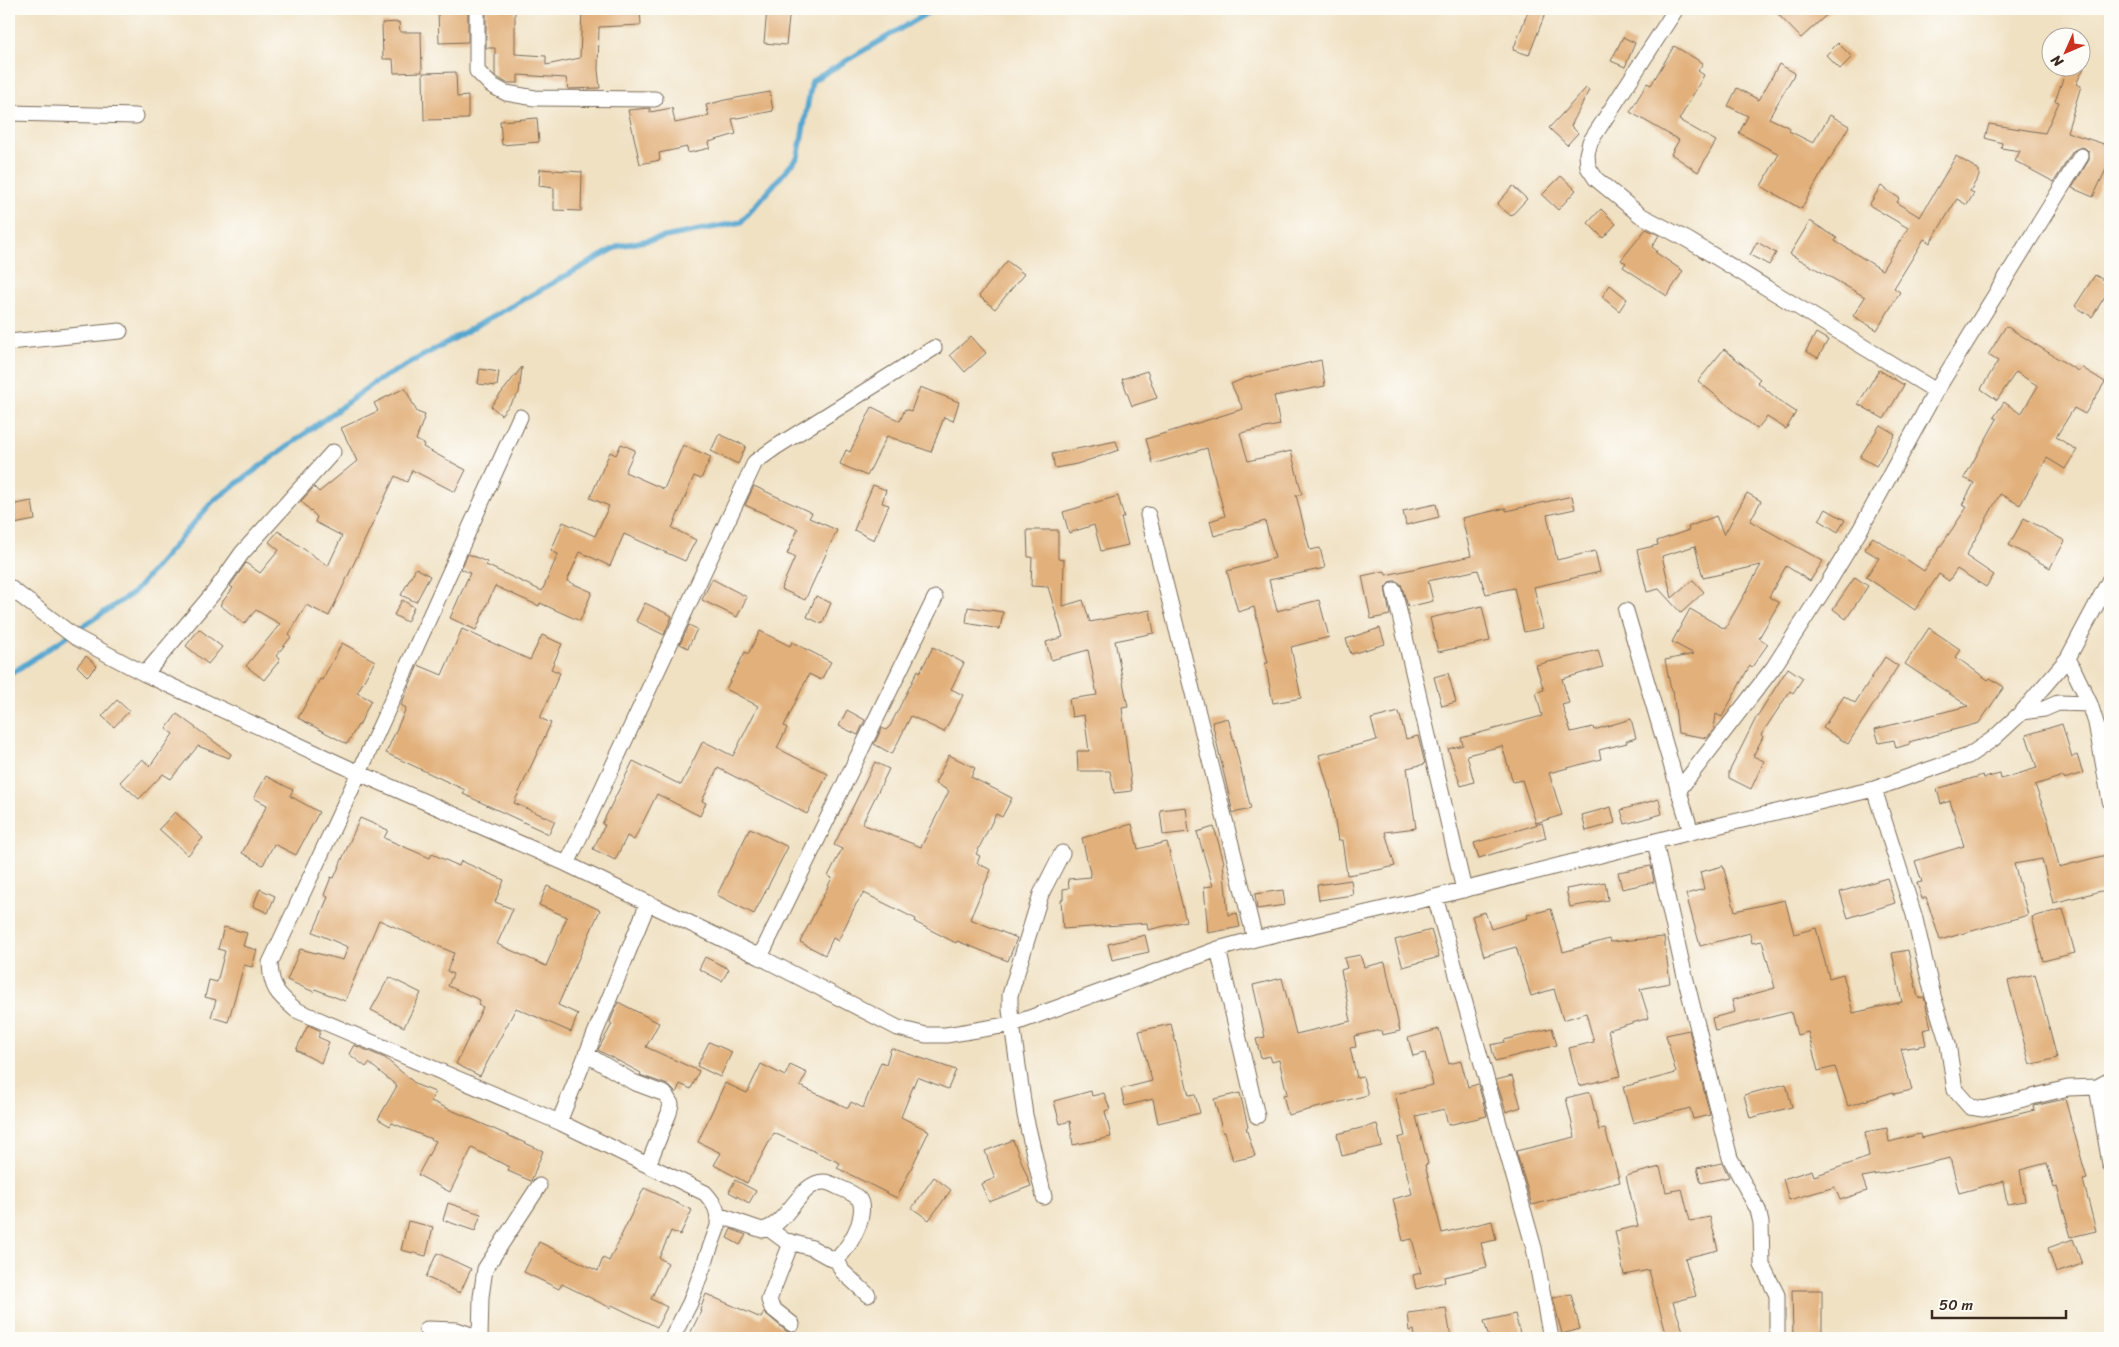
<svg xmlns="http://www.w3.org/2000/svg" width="2119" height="1347" font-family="Sriracha,sans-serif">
<rect width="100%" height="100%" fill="#fdfcf7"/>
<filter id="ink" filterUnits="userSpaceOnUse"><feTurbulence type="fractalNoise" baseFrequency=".02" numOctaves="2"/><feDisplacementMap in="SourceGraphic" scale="10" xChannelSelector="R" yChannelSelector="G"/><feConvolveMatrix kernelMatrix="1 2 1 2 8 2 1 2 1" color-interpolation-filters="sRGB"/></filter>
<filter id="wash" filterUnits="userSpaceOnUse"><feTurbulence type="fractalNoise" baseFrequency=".0096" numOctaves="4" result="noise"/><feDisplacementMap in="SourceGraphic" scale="20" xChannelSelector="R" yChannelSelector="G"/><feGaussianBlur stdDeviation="1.12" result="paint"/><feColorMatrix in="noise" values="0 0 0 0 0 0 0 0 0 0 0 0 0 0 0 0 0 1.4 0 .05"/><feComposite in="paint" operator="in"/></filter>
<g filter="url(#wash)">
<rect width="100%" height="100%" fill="#f0e1c3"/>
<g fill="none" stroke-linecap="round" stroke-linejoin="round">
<path stroke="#54a6cf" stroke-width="5.5" d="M9 675 133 593 213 501 374 383 619 246 741 222 798 157 812 81 934 9"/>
</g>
<g id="blocks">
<path fill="#e2b07a" d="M438 9H468V42L439 43Z
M486 9H515V54L546 56V65L580 58 582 9H640L641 25 599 27 598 70 600 88 568 89 566 78 518 75V83H507L495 76V48H486Z
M767 9H790L786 45 764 43Z
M1529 9H1547L1529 55 1513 50Z
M1773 9H1833L1801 38Z
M399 22 400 32H421L422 72 394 73 393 59H383L382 23Z
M1623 37 1635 43 1625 67 1611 61Z
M1838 43 1852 57 1840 69 1826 55Z
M1674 46 1703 63 1698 71 1704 75 1679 120 1716 141 1698 172 1671 154 1679 140 1630 112 1647 83 1651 85Z
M1779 64 1795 73 1769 118 1790 128 1789 131 1813 143 1830 115 1849 126 1801 209 1761 186 1779 154 1739 133 1748 116 1728 106 1737 88 1759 100Z
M2067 68H2084L2076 84 2081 86 2067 132 2110 146V161L2093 197 2072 188 2089 160V152L2085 148 2081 147 2073 151 2054 182 2015 161 2020 151 2001 148 2002 143 1985 138 1989 124 2045 133 2059 102 2055 101Z
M456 72 457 97 468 96V119L424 120 423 73Z
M1586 88 1589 90 1571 126 1578 133 1567 145 1549 128Z
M770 92 773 111 732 119 736 134 709 142 710 148 688 153 687 147 659 153 660 160 640 164 628 110 650 108V112L672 108 675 123 709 116 706 105 725 100Z
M537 118 539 142 502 145 500 121Z
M1956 156 1979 170V176L1970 191 1974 193 1967 205 1957 199 1930 243 1924 239 1894 288 1900 292 1877 330 1853 316 1865 297 1790 254 1810 221 1837 238 1835 241 1882 270 1908 228 1869 205 1881 186 1899 198 1897 203 1920 217Z
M540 169 582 172 581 211 554 210V188L539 186Z
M1561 176 1576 190 1558 210 1542 195Z
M1513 186 1527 199 1511 216 1497 204Z
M1601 209 1616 224 1603 238 1588 223Z
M1646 229 1659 235 1652 247 1657 251 1655 252 1683 271 1667 296 1623 267 1626 263 1621 260Z
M1757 242 1776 253 1769 265 1750 255Z
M1007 261 1024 274 995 309 979 296Z
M2095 275 2110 284V288L2092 317 2075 306Z
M1610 285 1627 299 1619 311 1602 297Z
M2006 326 2078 371 2081 367 2105 382 2085 414 2074 408 2056 437 2077 450 2065 469 2047 458 2020 505 2000 494 1966 556 1994 575 1986 587 1957 569 1949 581 1939 574 1915 610 1866 577 1879 558 1864 549 1873 537 1924 571 1967 507 1962 505 1974 483 1964 478 1997 419 1994 417 2004 402 2021 414 2038 386 2016 372 1997 400 1981 389 1998 361 1988 355Z
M1816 333 1828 340 1818 358 1806 351Z
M971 336 986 353 965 372 950 355Z
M1724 349 1760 379 1757 382 1781 402 1796 412 1786 429 1767 417 1757 429 1698 381Z
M1321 360 1325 386 1274 396 1280 425 1240 433 1248 461 1291 451 1302 494 1296 495 1310 550 1320 548 1325 568 1269 580 1277 611 1319 600 1329 637 1291 647 1301 698 1273 703 1265 663H1268L1254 607 1238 612 1227 571 1275 558 1265 521 1214 536 1210 521 1225 516 1207 448 1153 464 1146 439 1243 409 1231 384 1245 378Z
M522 367 519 393 501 415 491 406Z
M480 369 499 372 497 386 478 384Z
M1879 370 1904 385 1884 419 1858 404Z
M1147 371 1157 398 1132 406 1122 379Z
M920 387 959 402 953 421 944 417 931 452 887 436 867 476 840 464 846 450 850 452 872 407 900 421 905 409 911 411Z
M405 388 417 412 425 415 416 440 424 444 423 447 466 470 455 492 412 470 407 482 395 476 329 616 306 605 289 635 291 637 276 656 280 660 264 680 246 666 280 624 256 610 244 624 220 605 233 588 230 586 246 563 260 573 279 550 269 542 278 531 328 566 342 536 315 522 317 517 301 501 314 487 319 492 357 461 341 428 378 411 374 403Z
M1880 425 1895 434 1876 466 1860 457Z
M719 434 746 446 738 464 711 451Z
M1116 441 1119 450 1077 464 1055 468 1052 454Z
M621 444 635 450 625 472 664 489 683 445 711 457 701 479 694 476 672 528 696 540 685 561 624 534 610 566 580 552 567 581 592 592 580 621 540 603 539 606 495 586 476 630 450 618 470 573 461 569 468 554 487 562 486 565 542 591 558 554 551 551 563 522 595 536 609 506 590 498 610 452 616 455Z
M873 485 886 490 882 503 889 505 874 540 854 530Z
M754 486 812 513 809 518 837 530 805 600 781 589 795 557 787 554 798 529 745 505Z
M1747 493 1761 501 1750 521 1823 561 1810 581 1786 566 1769 597 1779 603 1759 638 1768 644 1752 667 1750 665 1722 717 1716 714 1714 729 1707 738 1678 733 1673 690H1671L1665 660 1694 654 1672 642 1690 609 1725 629 1761 565 1703 578 1695 546 1662 556 1672 598 1693 580 1704 592 1681 613 1659 589 1647 592 1637 550 1658 545 1657 541 1689 530 1688 527 1716 516 1724 535Z
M1118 496 1124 517 1121 518 1128 545 1101 551 1094 525 1069 533 1063 512Z
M1572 496 1575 509 1547 515 1557 560 1595 551 1600 572 1534 587 1543 628 1524 632 1514 588 1486 594 1478 570 1428 581 1433 601 1408 607 1401 584 1397 581H1391L1385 588 1390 615 1371 619 1362 576 1385 571 1386 575 1471 556 1462 518 1506 508V511Z
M32 501 35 520 14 524 10 505Z
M1436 504 1439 517 1406 525 1403 511Z
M1826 509 1845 520 1838 532 1819 520Z
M2024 518 2065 541 2050 568 2009 545Z
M1027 530H1058V559L1064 560 1063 606 1083 600 1090 622 1150 610 1154 633 1115 641 1128 707 1122 708 1132 791 1114 793 1110 771H1078L1077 751H1089L1084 715 1072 717 1069 699 1097 695 1088 650 1051 660 1046 642 1063 637 1048 587 1031 586 1032 557H1028Z
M416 568 430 576 416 602 401 595Z
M1855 577 1868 586 1846 619 1833 609Z
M712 579 747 597 737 617 702 600Z
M816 596 831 603 822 624 807 617Z
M402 600 414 607 407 622 394 615Z
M645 603 672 616 664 635 636 621Z
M1482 606 1490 641 1438 652 1430 618Z
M968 607 1003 612 1000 629 966 623Z
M689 625 697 629 688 648 680 644Z
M1380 628 1385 644 1351 654 1346 639Z
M1929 628 1961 650 1956 657 1988 680 1990 678 2004 687 1979 723 1909 742 1910 744 1896 748 1894 740 1879 743 1875 729 1968 706 1905 664Z
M199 629 222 647 208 664 186 646Z
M462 629 530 660 542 635 562 644 551 669 560 673 540 718 551 723 514 803 555 821 549 834 463 794 465 790 386 753 406 708 401 705 418 665 442 675Z
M760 631 790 646 792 642 831 662 821 680 809 674 784 726 787 728 777 748 828 774 807 814 718 768 702 801 706 803 700 816 657 794 634 840 627 836 615 860 593 849 605 825 602 824 633 761 681 785 703 741 733 756 758 706 726 689 745 652 748 654Z
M342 643 375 661 357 693 371 700 359 726 358 725 347 744 298 718 320 679 322 680Z
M933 647 964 663 951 689 963 695 944 732 911 716 892 754 874 744 882 728 886 730 890 726 918 670 920 672Z
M1598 650 1603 667 1562 679 1569 703 1562 705 1571 732 1593 727 1594 730 1631 719 1636 738 1626 741 1627 743 1599 750 1601 759 1549 773 1562 815 1536 823 1522 780 1513 782 1502 746 1467 755 1474 782 1461 786 1448 749 1463 745 1461 738 1542 716 1536 692 1544 690 1536 665Z
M86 656 97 666 87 676 77 666Z
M1885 657 1898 666 1848 744 1823 728 1844 696 1855 703Z
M1788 668 1803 678 1793 693 1790 691 1761 735 1763 737 1753 756 1764 761 1751 789 1729 778V772L1756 718Z
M1448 673 1456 702 1442 706 1434 677Z
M117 700 129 711 114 727 102 716Z
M847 710 865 720 858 735 839 726Z
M1399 712 1406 739 1418 736 1425 764 1407 768 1416 828 1385 832 1395 866 1378 870 1347 875 1342 840 1338 841 1330 790H1329L1319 755 1377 740 1371 719Z
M177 714 231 754 229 758 198 746 171 779 163 774 139 799 120 782 142 759 150 766 173 734 166 729Z
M1228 718 1251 809 1233 813 1212 722Z
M2062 724 2072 757 2077 755 2083 773 2064 779 2063 776 2035 785 2048 820 2059 867 2110 854V889L2053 903 2042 859 2014 864 2028 915 1940 940 1926 897 1922 899 1917 883 1922 882 1915 861 1964 846 1950 801 1941 804 1937 789 1983 775 1984 778 2000 774 2001 779 2037 768 2026 735Z
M949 755 975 768 971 777 1012 798 1002 817 996 814 976 854 980 856 977 863 991 870 970 919 1017 938 1008 961 957 941 956 943 915 922 916 919 864 893 856 904 838 941 833 938 825 955 800 942 832 878 828 876 842 849 834 845 875 762 889 769 862 824 921 847 949 791 935 783Z
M266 776 293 790 290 796 319 812 296 855 274 844 263 865 242 853 267 805 254 798Z
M1659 799 1662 814 1625 824 1621 810Z
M1186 807 1189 832 1163 835 1160 810Z
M1611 807 1615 823 1586 831 1582 815Z
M175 812 203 838 188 855 159 829Z
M360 818 388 830 384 838 430 858 432 854 459 866 461 861 504 880 495 902 513 909 497 944 546 966 567 917 539 905 547 886 600 910 558 1005 578 1014 571 1032 516 1008 480 1076 456 1064 483 1007 478 1005 480 1000 448 986 453 974 447 971 454 953 379 920 345 1001 315 989 314 992 287 980 300 949 343 960 348 947 313 932 328 897 324 895 331 877 334 878Z
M1542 823 1546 838 1479 858 1474 843Z
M1132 824 1138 849 1167 842 1186 921 1148 930 1147 923 1063 929 1061 900 1063 899V889L1069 888 1068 879 1091 877 1082 838Z
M1214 827 1224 862 1223 863 1228 915 1237 913 1240 927 1208 933 1204 887 1213 886 1197 832Z
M750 828 788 847 754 914 717 895Z
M1651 866 1654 882 1622 889 1618 872Z
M1723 866 1735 911 1785 900 1794 934 1816 928 1829 978 1843 974 1853 1013 1902 1002 1892 953 1908 950 1918 998 1924 997 1931 1028 1923 1030 1926 1045 1901 1049 1912 1090 1894 1094 1893 1092 1848 1106 1835 1067 1818 1071 1808 1032 1797 1035 1791 1012 1715 1031 1712 1018 1735 1012 1732 1000 1775 988 1762 941 1752 943 1750 933 1700 946 1686 894 1704 889 1700 872Z
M1887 878 1895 903 1848 918 1840 892Z
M1351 880 1353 895 1319 900 1317 885Z
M1605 882 1608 900 1570 907 1566 889Z
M260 889 275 896 268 913 253 906Z
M1283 890 1285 905 1257 909 1255 894Z
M1551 909 1563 952 1609 939 1610 942 1664 937 1670 983 1640 989 1649 1018 1608 1030 1620 1076 1579 1086 1569 1048 1594 1042 1586 1013 1563 1020 1554 989 1531 996 1516 947 1484 956 1472 916 1485 912 1491 929 1528 918 1527 915Z
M2063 909 2075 953 2043 961 2032 917Z
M224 927 247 933 243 946 257 950 252 967 244 965 228 1022 211 1017 216 1000 205 997 209 980 217 982 225 951 218 949Z
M1431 930 1439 957 1403 967 1395 940Z
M1145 935 1149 952 1112 960 1108 944Z
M1360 955 1364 967 1385 962 1400 1031 1382 1035 1381 1030 1354 1036 1356 1047 1350 1048 1357 1078 1363 1077 1368 1095 1288 1115 1283 1095 1287 1094 1279 1060 1272 1062 1270 1056 1261 1058 1256 1039 1265 1037 1253 985 1282 978 1296 1034 1351 1021 1341 970 1347 968 1344 958Z
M705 957 729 969 722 981 699 969Z
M2035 974 2057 1058 2030 1065 2008 981Z
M389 977 421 993 404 1027 371 1010Z
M618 1002 659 1023 646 1047 699 1071 691 1089 680 1084 676 1093 668 1085 640 1075 641 1073 598 1050 612 1024 610 1022Z
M1171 1024 1189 1095 1195 1094 1200 1113 1158 1123 1153 1099 1125 1106 1121 1089 1152 1081 1139 1031Z
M308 1025 321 1031 318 1037 329 1042 321 1063 296 1050Z
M1552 1028 1557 1045 1495 1061 1491 1045 1505 1042 1504 1040Z
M1439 1029 1449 1064 1461 1061 1468 1087 1478 1084 1487 1116 1448 1125 1444 1109 1416 1116 1428 1164 1425 1165 1442 1233 1492 1221 1496 1240 1481 1243 1487 1267 1444 1277 1445 1282 1416 1289 1413 1275 1421 1273 1412 1239 1403 1241 1393 1199 1412 1194 1398 1138 1405 1136 1395 1094 1433 1085 1425 1053 1413 1056 1408 1038Z
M1689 1030 1710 1115 1693 1119 1690 1108 1633 1123 1623 1087 1676 1073 1666 1035Z
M709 1042 732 1052 720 1077 697 1066Z
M354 1045 385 1058 417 1085 435 1092 431 1101 543 1151 531 1181 508 1171 509 1167 472 1148 450 1192 418 1175 436 1141 392 1123 390 1126 378 1119 397 1086 369 1063 366 1067 349 1054Z
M891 1048 956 1070 948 1089 917 1077 901 1117 929 1131 897 1198 837 1168 840 1163 774 1133 747 1183 714 1165 721 1153 698 1142 725 1083 747 1093 761 1064 785 1076 790 1065 807 1073 800 1086 848 1108 851 1102 863 1108 881 1062 886 1064Z
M1512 1076 1521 1107 1506 1112 1496 1080Z
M1786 1084 1792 1107 1750 1118 1744 1095Z
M1091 1091 1092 1096 1104 1093 1110 1109 1105 1111 1111 1137 1073 1145 1070 1121 1060 1124 1054 1101Z
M1590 1092 1599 1130 1605 1129 1620 1182 1532 1205 1516 1151 1575 1137 1566 1098Z
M1240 1093 1248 1127 1246 1128 1255 1156 1233 1161 1225 1132 1223 1133 1214 1099Z
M2065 1099 2087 1179 2083 1180 2096 1231 2071 1237 2057 1187 2054 1188 2047 1163 2020 1170 2025 1201 2007 1204 2003 1181 1959 1193 1950 1158 1895 1171 1862 1177 1867 1191 1840 1200 1835 1187 1789 1200 1783 1179 1812 1170 1814 1176 1869 1157 1865 1132 1887 1128 1889 1142 1920 1134 1921 1138 2035 1110 2034 1106Z
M1377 1124 1382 1146 1342 1156 1337 1134Z
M1013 1140 1031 1186 989 1202 981 1184 995 1178 985 1151Z
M1722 1163 1729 1177 1701 1183 1697 1168Z
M1660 1167 1666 1192 1682 1189 1690 1221 1710 1217 1718 1250 1685 1258 1696 1296 1673 1302 1683 1331 1667 1337 1649 1270 1624 1275 1615 1231 1638 1226 1626 1176Z
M934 1177 951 1190 929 1220 912 1208Z
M735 1180 756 1191 749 1203 729 1192Z
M644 1188 692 1210 680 1235 671 1231 659 1258 668 1263 651 1299 667 1307 657 1327 612 1305 611 1308 562 1284 559 1289 524 1272 539 1242 598 1271 603 1258 609 1261Z
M448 1203 481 1214 475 1231 443 1220Z
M408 1221 433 1227 426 1256 401 1250Z
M731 1229 746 1235 740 1245 727 1238Z
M2073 1239 2082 1264 2056 1273 2048 1248Z
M437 1253 471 1269 460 1293 426 1277Z
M1792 1290H1822V1338H1793Z
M706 1294 761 1318 764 1312 786 1331 792 1333 789 1338H688L701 1311 700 1310Z
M1571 1294 1580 1329 1562 1334 1553 1298Z
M1446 1308 1451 1338H1415L1414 1330 1410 1331 1408 1313Z
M1515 1314 1521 1338H1489L1484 1321Z"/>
</g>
</g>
<g filter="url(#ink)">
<use href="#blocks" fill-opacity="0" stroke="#7a6a58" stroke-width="1"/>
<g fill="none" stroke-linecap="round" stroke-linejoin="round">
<defs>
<path id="minor" d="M477 9V71L491 85 506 93 535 98 655 99
M1676 9 1590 142 1587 154 1588 167 1596 179 1640 215 1688 240 1936 391
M9 113 136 116
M9 342 120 331
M520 417 359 773 270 963C271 988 277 994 296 1010L559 1122 705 1193C715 1204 719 1211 718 1226L690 1303 672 1338
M1148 515 1255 939
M9 587 75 637 145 674 359 773 567 864 760 957 898 1028 926 1035H946L1013 1024 1218 949 1255 939 1435 897 1691 832 1874 789 1968 756 1993 739 2022 712 2068 658 2110 579
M1394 590 1464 890
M1626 611 1691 832
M2068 658 2090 704 2096 723 2110 801
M145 674 215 591 242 553 333 452
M2022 712 2044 709 2058 703 2090 704
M1874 789 1914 915 1933 996 1948 1044 1955 1090 1970 1107 1983 1109 2068 1088 2097 1087 2110 1080
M1678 791 1773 668 1828 583 1860 530 1936 391 2081 156
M1655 842 1681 960 1730 1158 1758 1210 1761 1223 1762 1265 1777 1295V1338
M567 864 755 462 776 447 934 348
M1435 897 1534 1248 1551 1338
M1218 949 1257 1116
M760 957 935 598
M586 1054 633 1082 665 1094 671 1104 669 1113 648 1165
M2097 1087 2110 1164
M559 1122 648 903
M1044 1197 1025 1115 1010 1010V995L1041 894 1062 853
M718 1215 762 1230C788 1226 799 1182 824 1182 828 1182 834 1185 838 1187 845 1190 853 1193 858 1198 864 1204 861 1216 859 1224 854 1237 847 1249 837 1259
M769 1229 784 1240 812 1248 832 1259H837
M791 1243 769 1300 772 1308 792 1324
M837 1259 842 1271 868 1295
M427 1329 457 1330 480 1338
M480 1338 481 1297 485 1269 539 1186"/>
</defs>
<use href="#minor" stroke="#7a6a58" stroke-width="17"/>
<use href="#minor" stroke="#fff" stroke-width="15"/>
</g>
</g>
<rect width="2119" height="1347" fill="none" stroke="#fdfcf7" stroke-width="30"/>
<g transform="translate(2066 52) rotate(225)"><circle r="24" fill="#fdfcf7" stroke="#afa8a0"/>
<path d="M0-4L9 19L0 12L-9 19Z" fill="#c8321e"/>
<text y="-8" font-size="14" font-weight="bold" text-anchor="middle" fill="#3b2a1e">N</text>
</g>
<path d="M1932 1310v8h134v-8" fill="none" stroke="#3b2a1e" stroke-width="2.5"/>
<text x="1939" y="1310" font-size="15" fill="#3b2a1e" stroke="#fdfcf7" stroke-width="4" paint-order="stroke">50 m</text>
</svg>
